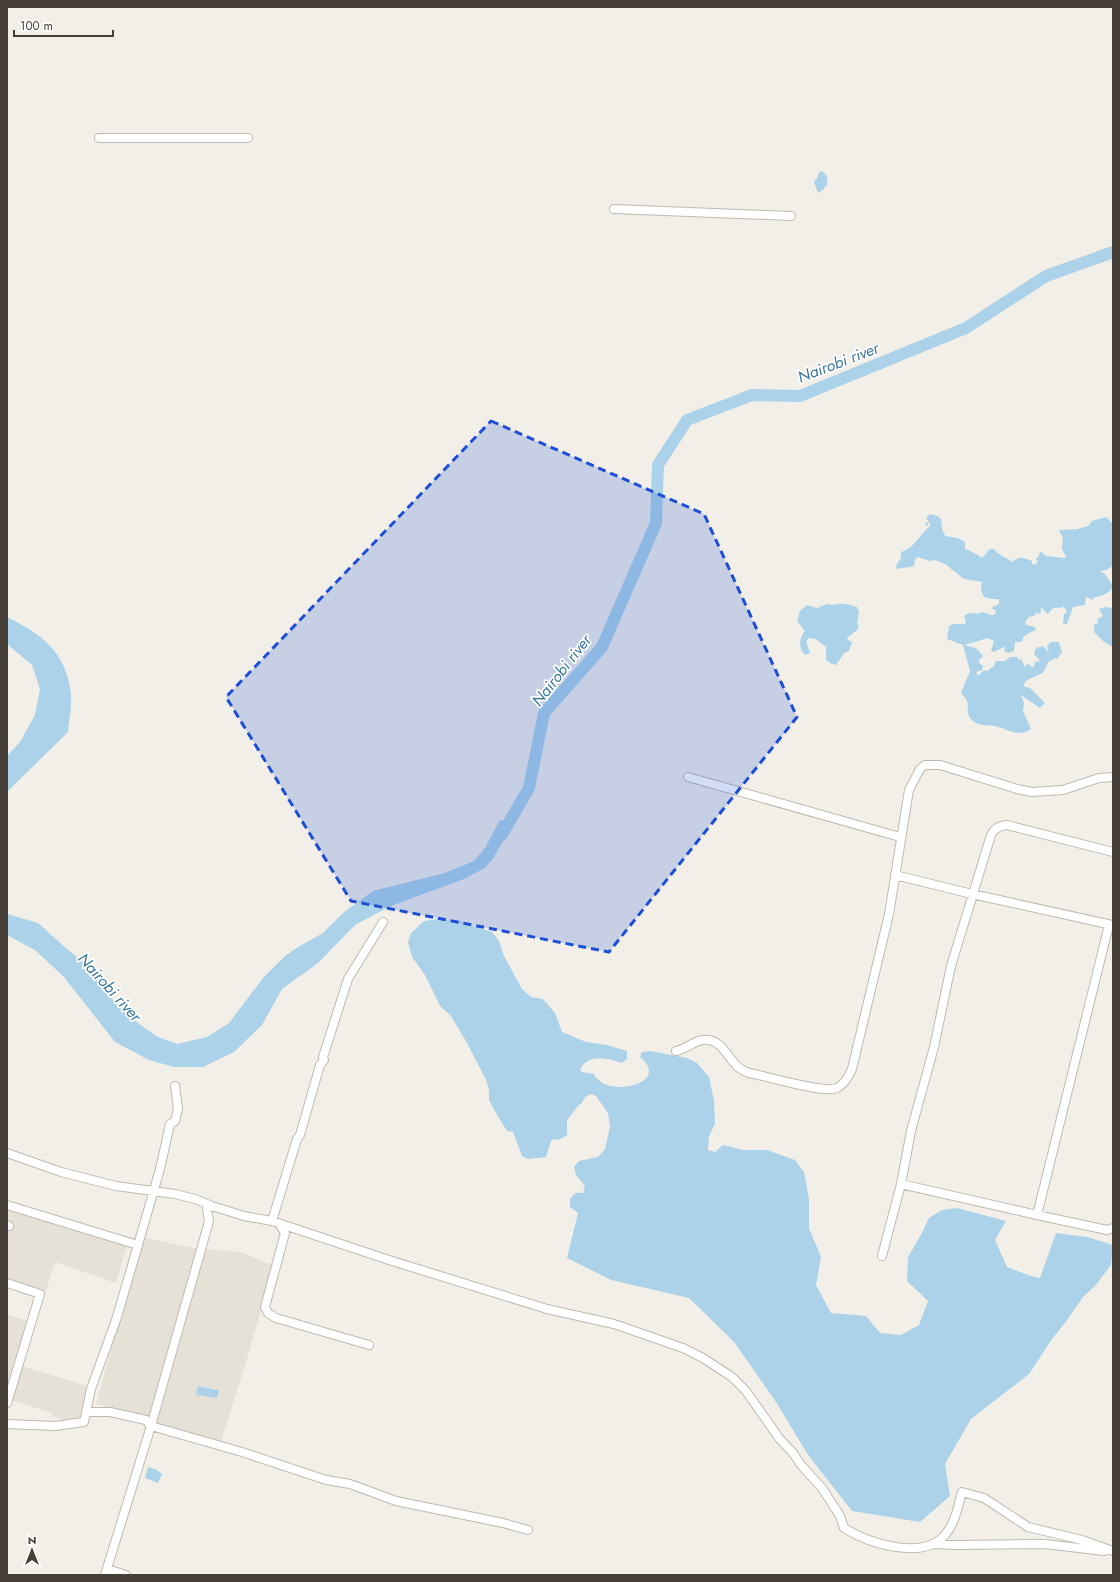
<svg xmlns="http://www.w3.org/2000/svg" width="1120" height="1582" font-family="Jost,sans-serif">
<rect width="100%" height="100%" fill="#f2efe8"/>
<path fill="#e6e1d7" d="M7 1206 127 1245 116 1283 55 1262 45 1294 7 1282Z
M142 1237 198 1249 162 1373 150 1420 96 1404Z
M205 1249 241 1252 274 1266 244 1369 220 1444 154 1423Z
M7 1315 30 1321 7 1394Z
M21 1366 89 1386 81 1421 74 1423 52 1416V1413L11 1400Z"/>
<path fill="#abd2e8" d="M821 171C828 174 828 179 827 186H825L824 189 818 193 814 182 817 178 819 172Z
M930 514 937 516 941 519 942 528 945 536 958 538 965 542V549C971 551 977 554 982 558L990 549H994C998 556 1007 557 1012 562 1020 556 1023 558 1032 561V564L1034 565 1038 562 1036 559 1039 556 1040 551 1046 556 1064 558 1066 557V552L1065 555 1062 549C1062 542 1065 538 1059 531L1060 530 1078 529 1088 526 1092 521 1106 517 1113 524V566L1106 570 1100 571 1105 574 1113 586C1108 595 1103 595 1093 598V600L1086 597 1085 605 1073 607 1067 624H1063L1064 614 1067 612 1064 607C1056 609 1054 605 1048 614L1041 607V611L1040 614 1036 613 1034 616 1029 617 1025 622 1026 625 1035 627 1036 630C1030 633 1023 634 1022 642H1015L1014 651 1008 653 1004 651 1005 647H1004L994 652 991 651 994 641 988 638 964 645 976 648 983 656 979 660V663L983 666 982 670 976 672 978 676 984 670 987 671 994 666 996 661H1005L1010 657H1017L1019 660 1021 659 1025 667 1028 663 1031 667H1034L1035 660 1036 662 1040 661 1034 654 1036 648 1043 646 1049 653 1047 646 1051 642H1059L1062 652 1057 659 1055 658 1048 662C1044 677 1037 674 1026 681L1023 686 1030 688 1045 703 1040 708 1021 695 1024 703 1023 711 1031 729C1019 738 1007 729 995 726 986 725 977 726 971 719 966 714 969 707 967 701 966 698 963 696 961 693L970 671 963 645 947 639 949 626 953 624H965L966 621 964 617 966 614 974 613 978 614 982 612 992 615 996 614 995 610 991 608 999 604V599H993L984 597 981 591 982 582 964 579 945 564 935 560 930 561 918 557 915 559 914 566 897 569 896 566 901 558V552C914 549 921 533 930 526L929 522 926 527 925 523 929 522 926 518Z
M827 604C835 606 837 603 844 604 848 604 853 606 857 607L859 612 857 624 859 625 857 630 847 638 848 640 852 642 849 651 844 653 836 665 832 664 826 660V647L816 639 809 638 806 641 810 653 805 655C798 648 799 638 805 631L797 621 800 611 807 605 817 608Z
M1106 607 1110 608 1113 607V647L1104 642 1094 632V625L1098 623 1097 617 1098 619 1103 616 1099 609Z
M7 617C42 634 67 653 71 695 72 706 69 720 68 732L7 792V756L20 742 35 715 40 689 32 665 7 644Z
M500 820 513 823 494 857 485 868 464 879 391 906 355 925 318 963 282 989 262 1025 234 1052 203 1067H174L149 1060 115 1042 64 977 35 950 7 935V914L38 923 68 950 100 975 111 998 139 1024 158 1037 177 1044 207 1037 229 1023 263 978 285 956 298 947 323 933 344 912 373 891 445 873 474 861 485 848Z
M438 919 459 921 492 932 499 941 504 956 522 989 531 997 543 999 555 1013 562 1032 586 1042 607 1045 627 1051V1059L622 1063C608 1058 587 1053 580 1070L582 1072 594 1074C604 1099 673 1085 640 1057L642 1052 650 1051 687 1058 697 1063 709 1077 714 1101 715 1124 709 1136 708 1150 715 1152 723 1145 743 1150H767L795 1160 804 1172 809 1199V1228L821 1257 816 1285 831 1313 866 1316 880 1333 901 1335 919 1325 928 1301 907 1281 908 1257 922 1233 929 1218 942 1210 957 1208 1006 1221 995 1240 1007 1267 1031 1276 1040 1278 1056 1233 1087 1237 1113 1245 1111 1265 1096 1285 1083 1297 1065 1323 1052 1339 1029 1374 971 1419 945 1464 950 1496 920 1522 852 1511 808 1455 776 1402 734 1342 689 1298 611 1280 567 1258 578 1213 570 1207V1199L575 1193H583L585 1186 576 1175 574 1167 579 1161 598 1157 605 1149 610 1127 608 1113 596 1096 591 1094 585 1097 582 1103 578 1106 567 1120V1135L559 1140 554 1139 551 1141 546 1157 528 1159 522 1156 513 1132 507 1131 494 1110 489 1100V1090L486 1080 467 1043 451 1016 440 1006 425 975 412 957 408 942 411 933 424 921Z
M198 1386 217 1390 219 1391 217 1398 196 1395Z
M148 1467 157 1470 162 1474 158 1483 145 1478Z"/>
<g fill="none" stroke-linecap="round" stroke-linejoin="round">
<path stroke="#abd2e8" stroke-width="12" d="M501 836 529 788 544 713 602 647 656 523 658 465 687 420 752 395 800 396 966 328 1046 276 1113 252"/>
<defs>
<path id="minor" d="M99 138H248
M614 209 791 216
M688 777 900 837
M895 875 972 894 1112 925
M676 1051C686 1049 693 1042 702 1040 720 1037 726 1055 736 1065 739 1069 744 1071 749 1073 767 1076 824 1094 837 1088 845 1084 849 1076 852 1069L889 914 909 790 920 769 925 765H940L1017 789 1032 792 1063 790 1099 778 1113 777
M7 1153 61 1172 116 1186 175 1194 195 1199 212 1206
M901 1184 1037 1215 1109 925
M7 1205 138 1245 116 1320 91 1389 84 1422 55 1426 7 1424
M1037 1215 1107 1230 1113 1228
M272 1221 297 1139 300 1135 320 1065 324 1060 323 1057 348 979 383 922
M7 1225 9 1226
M280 1225 285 1233 265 1307 268 1313 276 1318 369 1345
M138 1245 160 1169 170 1124 175 1121 178 1109 175 1086
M882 1256 901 1184 911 1131 934 1047 951 966 991 835C995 828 999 826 1007 825L1113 852
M7 1283 40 1294 7 1403
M87 1412H110L146 1420 151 1426 242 1452 326 1480 350 1484 396 1501 503 1523 528 1530
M933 1544 957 1545 1045 1544 1104 1551
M107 1569 126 1575
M105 1575 151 1426 204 1239 209 1221 207 1209 212 1206 244 1216 272 1221 389 1260 547 1309 614 1324 683 1348 703 1358 732 1377 746 1391 779 1438 793 1453 801 1465 822 1488 840 1516 844 1528C868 1543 922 1561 945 1535 955 1523 958 1507 962 1492L984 1498 1028 1527 1082 1540 1113 1551"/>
</defs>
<use href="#minor" stroke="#c0b9af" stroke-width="10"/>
<use href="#minor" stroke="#fff" stroke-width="8"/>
</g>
<path fill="#1d4ed8" fill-opacity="0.2" stroke="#1d4ed8" stroke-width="3" stroke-dasharray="8 5" stroke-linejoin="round" d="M491 421 704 514 797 717 609 952 351 901 226 697Z"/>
<g text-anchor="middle" stroke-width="3.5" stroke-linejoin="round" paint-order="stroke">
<g font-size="16" font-style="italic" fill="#3b789e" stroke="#fff">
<text transform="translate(838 362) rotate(-21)" y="6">Nairobi river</text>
<text transform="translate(561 670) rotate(-52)" y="6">Nairobi river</text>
<text transform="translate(110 987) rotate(48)" y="6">Nairobi river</text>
</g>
</g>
<rect width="1120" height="1582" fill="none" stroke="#453f38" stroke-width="16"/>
<g transform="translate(32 1550)" stroke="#ffffff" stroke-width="3" paint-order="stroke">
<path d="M0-3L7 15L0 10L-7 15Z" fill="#453f38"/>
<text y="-6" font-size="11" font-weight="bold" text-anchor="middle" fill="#453f38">N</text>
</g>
<path d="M14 30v6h99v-6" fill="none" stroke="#453f38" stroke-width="2"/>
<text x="20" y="30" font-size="12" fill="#453f38" stroke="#ffffff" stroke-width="3" paint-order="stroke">100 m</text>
</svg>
